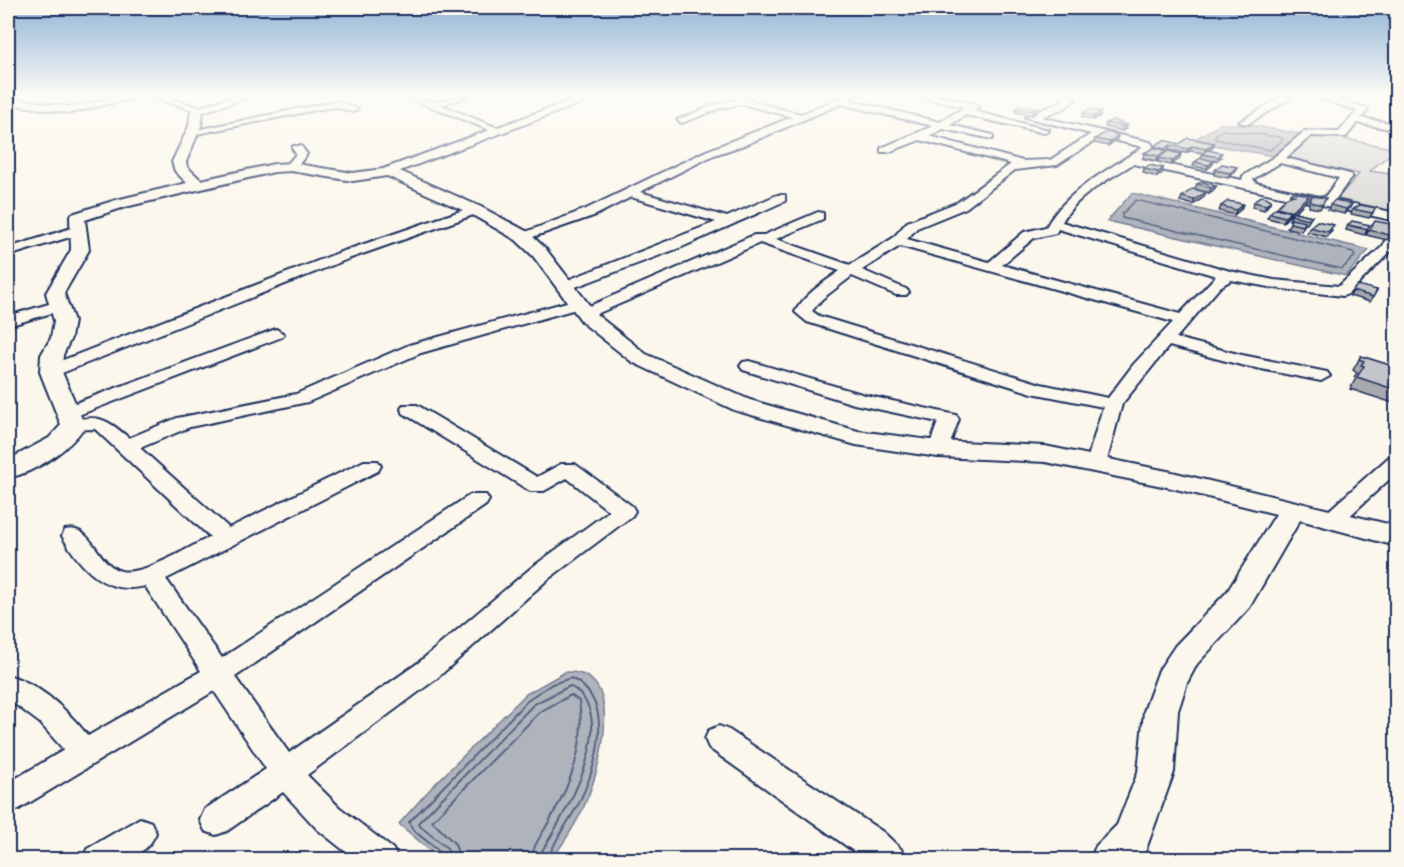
<svg xmlns="http://www.w3.org/2000/svg" width="1404" height="867" font-family="'Patrick Hand',sans-serif">
<rect width="100%" height="100%" fill="#fbf7ec"/>
<filter id="ink" filterUnits="userSpaceOnUse"><feTurbulence type="fractalNoise" baseFrequency=".0167" numOctaves="2"/><feDisplacementMap in="SourceGraphic" scale="12" xChannelSelector="R" yChannelSelector="G"/><feConvolveMatrix kernelMatrix="1 2 1 2 8 2 1 2 1" color-interpolation-filters="sRGB"/></filter>
<g filter="url(#ink)">
<path fill="#dadad7" stroke="#7a849a" stroke-width="1.5" d="M1315 133 1396 149 1370 171 1396 175V214L1336 200 1359 174 1285 159Z"/>
<path fill="#afb3bb" stroke="#747e96" stroke-width="1.5" d="M1220 124 1250 125 1301 134 1273 156 1192 141Z
M1132 193 1369 250 1346 276 1107 221Z
M565 672C628 668 600 768 587 799 579 820 565 841 552 859H440L399 824 431 788 526 694Z"/>
<g fill="none" stroke-linecap="round" stroke-linejoin="round">
<path stroke="#566483" stroke-width="1.5" d="M1222 130 1280 137 1283 140 1270 150 1215 139V135Z
M1136 200 1353 252 1355 256 1342 269 1122 218V214Z"/>
<path stroke="#566483" stroke-width="2" d="M443 860C437 842 416 839 409 822L530 698 552 684 571 678C617 701 597 765 579 803 569 822 554 839 548 860
M451 860 447 848 420 826 419 822 534 704 570 686C624 718 565 814 542 851L540 860
M460 860 455 844 432 821 540 712 571 695 579 701C586 744 572 781 551 818 544 832 533 844 531 860"/>
<defs>
<path id="minor" d="M123 96H142L70 113 8 104V98L70 107Z
M146 96H162L205 109 200 112Z
M404 96C414 96 422 101 432 102 442 103 457 96 469 96L441 105 503 130 494 132Z
M733 96H743L750 101 801 114 843 96H855L849 100 940 122 965 107 915 96H936L974 103 979 106 973 111 1049 130 1044 133 966 115 950 125 993 135V139L943 129 929 136 1023 161 1050 160 1091 134 1025 117 1064 100 1061 96H1071L1075 100 1065 108 1041 117 1150 142 1155 148 1141 159 1242 180 1243 176 1274 157 1305 131 1339 132 1357 111 1314 96H1330L1366 108 1368 110 1361 118 1396 124V130L1357 123 1346 137 1311 136 1286 158 1350 174 1352 176 1335 200 1396 213V221L1133 164C1109 179 1076 196 1062 222L1230 271 1274 280 1339 286 1383 246 1389 229 1396 225V246L1348 294 1343 296 1274 288 1231 280 1220 287 1176 338 1242 355 1327 372 1330 376 1321 381 1241 365 1169 346 1122 404 1106 464 1103 469H1089L1086 464 1103 407 1032 393 807 322 795 312C805 294 823 283 840 271L760 243 592 316H580L578 313 580 310 754 235H764L818 212 823 213V219L776 239 850 265 893 238 907 222 958 202 1011 164 920 140 889 152H881V148L933 126 841 104 747 144 714 155 640 192 727 217 777 195H785V201L682 247 570 289H560L558 286 560 283 716 222 631 197 596 215 527 239H517L515 236 586 209 706 151 792 117 742 104 721 108 682 123 677 120 716 104 736 100ZM1101 137 1143 147C1108 170 1067 190 1046 227L1024 232 989 262 907 239 917 228 966 208 1015 170 1057 165ZM1280 163 1339 178 1324 198 1256 183 1253 179ZM1058 229 1216 276 1180 314 1002 265 1034 238 1056 233ZM900 246 1173 322 1133 365 1108 398 1041 384 819 316 812 311 822 299 852 276 896 295H906L909 292 906 289 862 270Z
M1283 96H1294L1248 124 1239 122Z
M337 101 358 109 353 112 336 107 326 108 192 135 187 132Z
M293 146H301L307 154 295 169 291 170 285 167 296 154 292 148Z
M475 206 481 210 479 213 348 259 57 375 51 376 42 371 45 367 338 253Z
M78 226 83 227V233L8 256V248Z
M578 299 583 301 586 304 583 307 421 353 308 402 190 427 140 448 229 528 364 461H378L381 466 378 471 166 579 222 658 470 495H486L489 500 486 505 235 677 289 753 418 663 531 568 609 511 567 478 544 491H530L403 413 401 409 403 405H417L537 477 561 464H575L632 506 635 511 632 516 547 580 436 679 307 775 339 807 393 849 398 860H356L317 829 283 792 227 831 216 835 205 831 200 820 205 809 266 769 214 691 19 809 8 813V783L64 750 40 723 8 699V675C40 684 68 711 88 736L201 671 145 586C105 596 81 568 62 536L65 530C92 523 97 565 121 571 144 576 189 547 210 537L95 429 66 430 63 426 66 422C98 414 104 417 129 438L177 418 296 394 409 345Z
M59 301 67 306 65 309 8 326V316Z
M276 329 284 334 282 337 76 416 69 418 60 412 62 408Z
M749 361 865 395 956 415 959 419 948 449 945 453H931L928 449 938 422 854 404 743 370 740 366 743 362Z
M1396 456V473L1342 523 1334 526 1326 523 1323 518 1326 513 1389 457Z
M719 726 729 730 883 832 901 849 906 860H866L709 748 705 739 709 730Z
M140 818 151 822 156 833C143 864 110 860 82 860L87 849Z"/>
<path id="tertiary" d="M233 96H251L203 112 201 126 186 162 187 167 201 180 274 164 291 163 353 173 383 169 583 96H600L400 171 481 207 528 232 545 248 597 315 646 354 750 400 858 431 938 441 1045 446 1172 472 1396 526V546L1300 520 1249 608 1197 664 1187 683 1178 711 1174 772 1145 852 1138 860H1090L1096 846 1117 825 1138 772 1144 711 1159 670 1175 646 1227 592 1276 514 1172 488 1045 462 938 457 856 445 734 410 632 362 583 323 533 256 516 240 469 213 387 176 353 181 291 171 274 172 125 207 85 220 89 250 64 293 74 321 71 338 63 355 62 372 85 426C69 450 36 472 8 478V460L49 438 61 425 40 372 41 355 51 338 54 321 46 293 71 250 70 217 72 214 116 200 187 183 175 171 172 162 189 126 191 110Z"/>
</defs>
<use href="#minor" stroke="#1b2f5e" stroke-width="4"/>
<use href="#tertiary" stroke="#1b2f5e" stroke-width="4"/>
<use href="#minor" fill="#fbf7ec" fill-rule="evenodd"/>
<use href="#tertiary" fill="#fbf7ec" fill-rule="evenodd"/>
</g>
<path fill="#a8a9ad" stroke="#1b2f5e" stroke-width="1.5" d="M1016 108H1038L1037 112 1032 115 1015 112Z
M1083 113 1100 116 1093 120 1082 117Z
M1113 120 1126 129 1122 131 1105 127 1106 123Z
M1118 135 1117 139 1108 146 1094 143 1095 139Z
M1214 143 1213 147 1209 150 1221 157 1216 161H1214L1212 165 1207 169 1193 166 1195 162 1201 158 1203 153 1190 151 1186 153 1169 150 1165 152 1164 154H1181L1179 159 1171 165 1158 162 1159 158 1156 161 1143 158 1144 153 1154 148V146L1179 144Z
M1144 169 1162 173 1157 177 1143 173Z
M1215 170 1235 172 1228 178 1214 175Z
M1197 184 1216 186 1214 190 1209 193 1195 189Z
M1290 194 1307 200 1295 212 1312 216 1307 224H1305L1301 231 1287 228 1291 221 1289 220 1291 216H1289L1283 222 1267 218 1270 213 1276 209 1290 196Z
M1311 196 1326 198 1320 209 1309 207V200Z
M1182 197H1204L1193 205 1180 201Z
M1271 200 1269 204 1264 210 1252 207 1254 202Z
M1243 204 1241 209 1234 215 1219 211 1221 206Z
M1352 204 1349 209 1344 214 1328 210 1330 205Z
M1353 209 1373 213 1369 218 1351 214Z
M1348 225 1368 230 1364 235 1346 230Z
M1310 227 1332 230 1326 237 1307 232Z
M1369 230H1393L1387 240 1366 235Z
M1377 290 1370 302 1350 296 1353 291Z
M1361 356 1396 367V404L1350 389 1356 378 1354 377 1357 373 1353 370Z"/>
<path fill="#888a8d" stroke="#1b2f5e" stroke-width="1.5" d="M1038 108 1037 112 1032 115 1033 111Z
M1101 112 1100 116 1093 120 1094 116Z
M1127 125 1126 129 1122 131 1123 126Z
M1118 135 1117 139 1108 146 1110 142Z
M1214 143 1213 147 1204 154 1206 149Z
M1170 145 1169 150 1156 161 1158 156 1164 151 1165 149Z
M1192 146 1190 151 1186 153 1188 149Z
M1181 154 1179 159 1171 165 1173 161Z
M1214 161 1212 165 1207 169 1208 165Z
M1237 167 1235 172 1228 178 1230 173Z
M1163 168 1162 173 1157 177 1159 172Z
M1216 186 1214 190 1209 193 1211 188Z
M1206 192 1204 197 1193 205 1194 200Z
M1309 195 1307 200 1290 216 1292 211Z
M1271 200 1269 204 1264 210 1266 205Z
M1243 204 1241 209 1234 215 1236 210Z
M1352 204 1349 209 1344 214 1346 209Z
M1290 212 1288 217 1283 222 1285 217Z"/>
<path fill="#c3c5c9" stroke="#1b2f5e" stroke-width="1.5" d="M1021 105 1038 108 1033 111 1016 108Z
M1089 109 1101 112 1094 116 1083 113Z
M1113 120 1127 125 1123 126 1106 123Z
M1106 132 1118 135 1110 142 1095 139Z
M1188 138 1214 143 1206 149 1192 146 1188 149 1170 145 1165 149 1154 146 1164 140 1179 144Z
M1154 148 1166 150 1158 156 1144 153Z
M1207 150 1222 153 1218 157 1202 154Z
M1168 151 1181 154 1173 161 1159 158Z
M1201 158 1214 161 1208 165 1195 162Z
M1222 164 1237 167 1230 173 1215 170Z
M1149 165 1163 168 1159 172 1144 169Z
M1202 182 1216 186 1211 188 1197 184Z
M1192 189 1206 192 1194 200 1182 197Z
M1293 192 1309 195 1292 211 1277 207 1287 197 1294 195 1290 194Z
M1260 196 1266 197 1271 200 1266 205 1254 202Z
M1311 196 1326 198 1322 205 1311 202Z
M1335 200 1352 204 1346 209 1330 205Z
M1228 201 1243 204 1236 210 1221 206Z
M1360 205 1376 208 1372 213 1353 209Z
M1275 208 1290 212 1285 217 1270 213Z
M1294 212 1312 216 1309 219 1291 215Z
M1291 219 1305 222 1303 226 1290 223Z
M1317 221 1334 225 1328 232 1310 227Z
M1352 221 1370 225 1367 229 1348 225Z
M1375 221 1396 225 1389 235 1369 230Z
M1357 285 1377 290 1373 297 1353 291Z
M1361 356 1396 367V390L1357 377 1364 366 1361 365 1364 361 1359 359Z"/>
</g>
<linearGradient id="sky" x2="0" y2="1"><stop stop-color="#91b4d6"/><stop offset="0.44" stop-color="#fdfbf6"/><stop offset="1" stop-color="#fdfbf6" stop-opacity="0"/></linearGradient>
<rect width="1404" height="218" fill="url(#sky)"/>
<rect width="1404" height="867" fill="none" stroke="#fbf7ec" stroke-width="30"/>
<rect x="15" y="15" width="1374" height="837" fill="none" stroke="#1b2f5e" stroke-width="2" filter="url(#ink)"/>
</svg>
